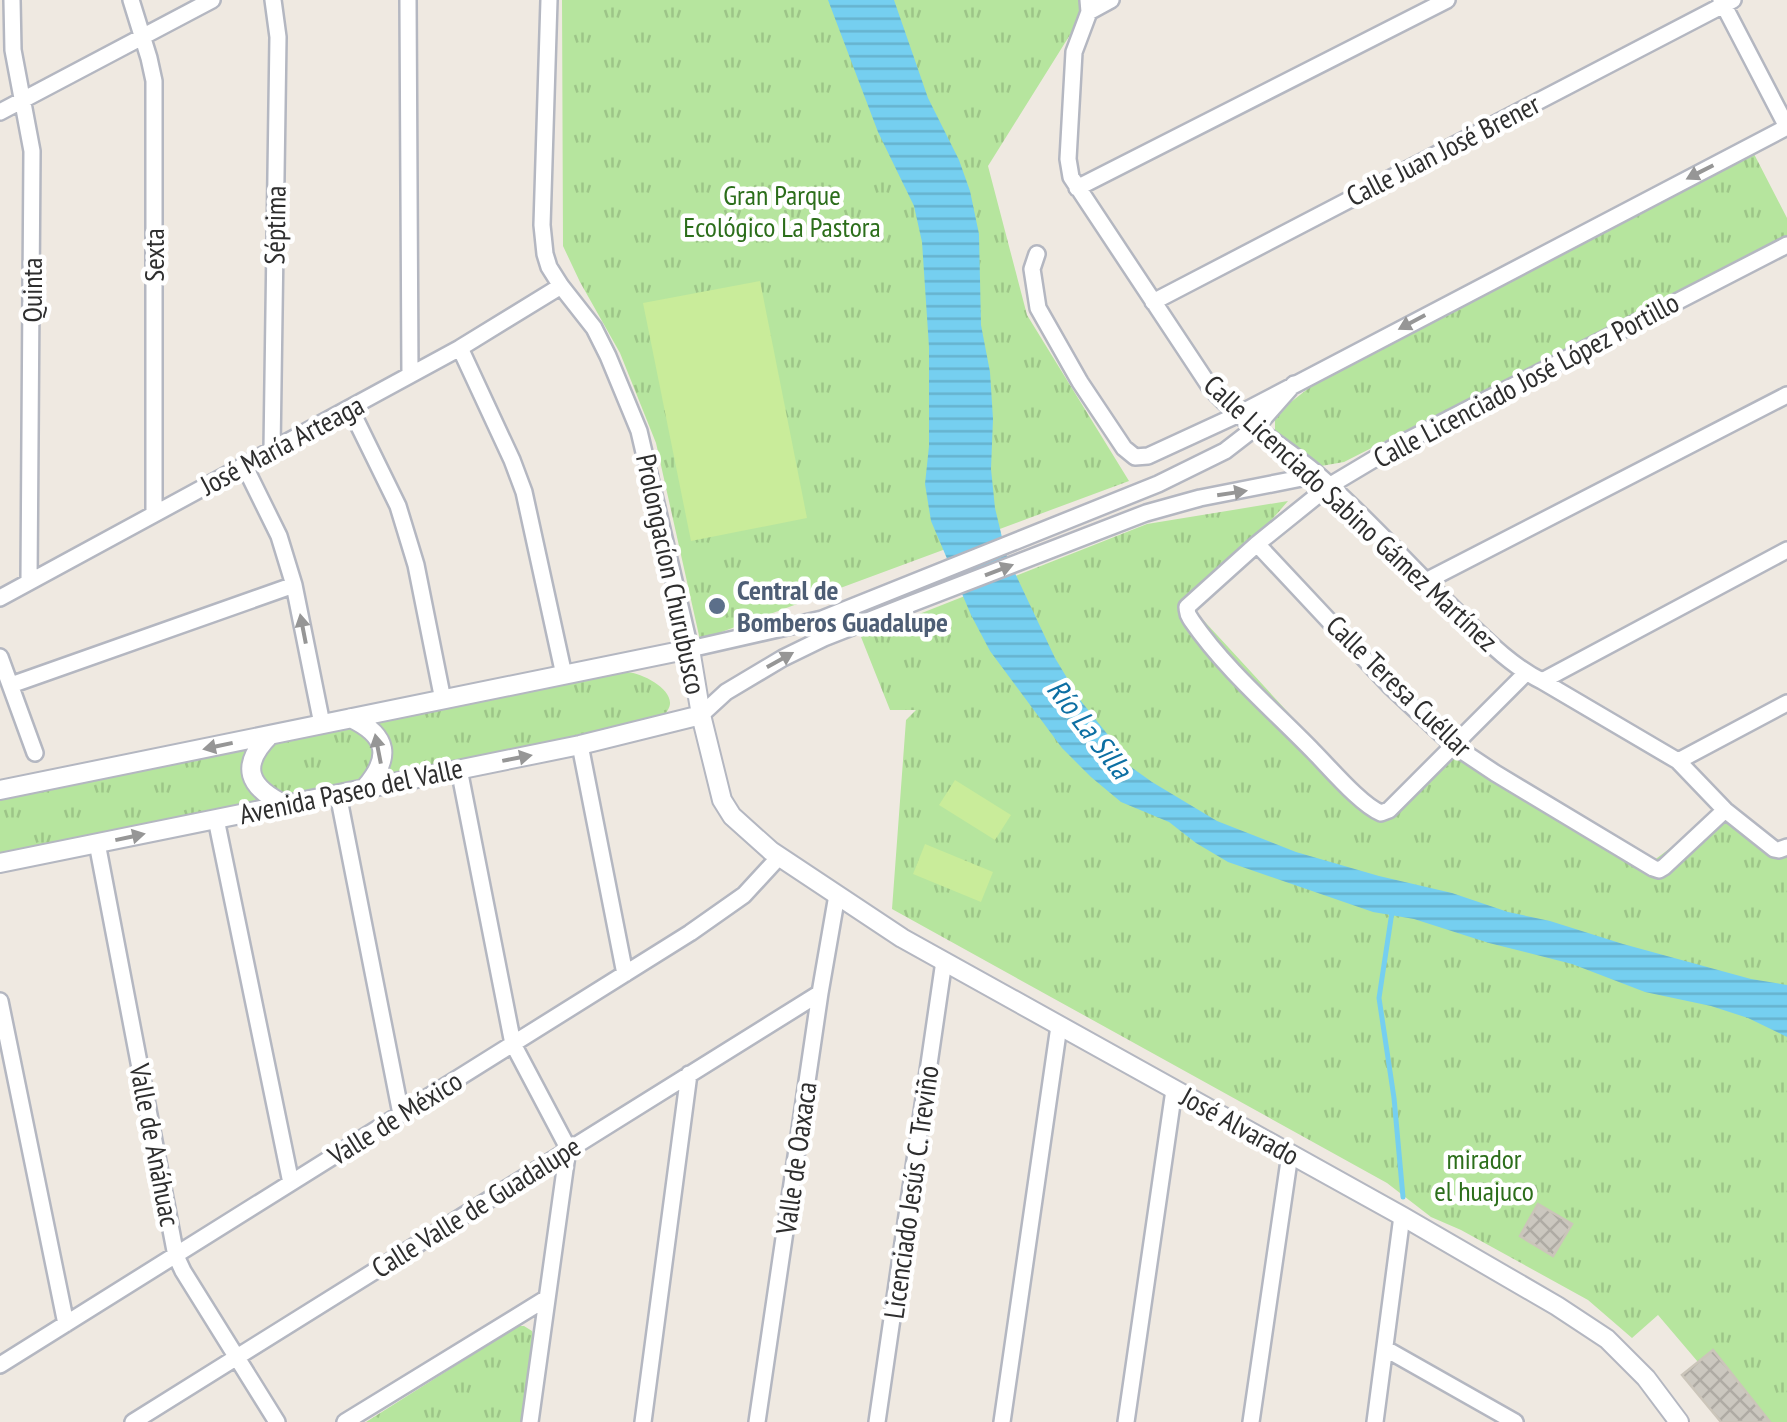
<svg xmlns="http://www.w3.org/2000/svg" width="1787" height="1422" font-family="'PT Sans Narrow',sans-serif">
<defs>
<pattern id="park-tufts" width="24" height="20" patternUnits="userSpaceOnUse" patternTransform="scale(2.5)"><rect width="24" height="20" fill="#b6e59e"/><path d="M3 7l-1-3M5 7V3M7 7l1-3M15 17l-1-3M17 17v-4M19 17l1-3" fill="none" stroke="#9dc588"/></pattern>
<pattern id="water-rules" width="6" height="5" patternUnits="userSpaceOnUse" patternTransform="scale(2.5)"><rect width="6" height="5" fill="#75cff0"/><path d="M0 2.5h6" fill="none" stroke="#66b2ce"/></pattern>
<pattern id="building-cross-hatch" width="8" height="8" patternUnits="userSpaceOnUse" patternTransform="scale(2.5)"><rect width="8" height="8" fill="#cbc7bf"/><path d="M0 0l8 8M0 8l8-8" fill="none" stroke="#afaba4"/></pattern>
</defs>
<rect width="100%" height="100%" fill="#efe9e1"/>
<path fill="url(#park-tufts)" d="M562 0H1080L1083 14 988 166 1027 315 1129 481 700 640 656 443 620 353 580 282 563 246Z
M1753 152 1787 218V237L1344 462 1321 466 1275 430V420L1291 402 1319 380Z
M1288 501 1194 610 1376 808 1453 745 1649 864 1720 811 1779 848 1787 844V1422H1749L1658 1315 1632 1338 1588 1300 1461 1230 1431 1217 1387 1183 892 909 906 720 916 710H890L861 637 1147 524Z
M627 672C648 674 691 699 658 719L0 853V799Z
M518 1326H524L532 1331 533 1337 525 1422H366Z"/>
<path fill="#c9ec9a" d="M760 281 807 518 691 541 643 303Z
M955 780 1011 815 995 840 939 805Z
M925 844 993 872 981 902 913 874Z"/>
<path fill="url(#water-rules)" d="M828 0H894L928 98 959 160 970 191 979 234 981 325 990 372 993 419 991 469 995 508 1006 554 1055 658 1081 701 1108 735 1124 762 1152 782 1217 821 1296 852 1379 876 1452 893 1508 912 1550 921 1623 944 1751 979 1787 985V1037L1748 1018 1711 1006 1645 992 1572 964 1489 943 1414 919 1373 912 1228 862 1196 843 1169 822 1121 802 1091 777 1062 748 990 651 971 615 931 521 925 484 929 446V347L922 242 914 206 878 132Z"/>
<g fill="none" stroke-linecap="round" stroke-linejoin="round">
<path stroke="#75cff0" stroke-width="5" d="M1392 912 1379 998 1394 1098 1403 1197"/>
</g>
<path fill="url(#building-cross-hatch)" stroke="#cbc5ba" stroke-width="2.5" d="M1538 1204 1572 1224 1553 1256 1520 1236Z
M1713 1350 1770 1422H1721L1682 1375Z"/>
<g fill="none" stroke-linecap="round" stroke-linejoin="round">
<defs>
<path id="minor" d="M12 0 13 50 32 151 29 581
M131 0 149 58 154 81V514
M408 0 410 375
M549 0 542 225 545 254 549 267 561 286 594 328 608 356 639 431 690 649 822 619 1158 484 1225 451 1256 427 1294 384
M1088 0 1089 12 1074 52 1068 159 1071 177 1210 387C1240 422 1282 444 1317 474 1367 517 1411 568 1459 614 1484 638 1511 666 1542 681L1678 761 1725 810 1774 849 1779 850 1787 847
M1089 12 1111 0
M0 112 212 0
M1077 188 1447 0
M1037 254 1032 269 1038 308 1080 382 1124 448 1135 457 1148 456 1237 415 1787 127 1721 0
M1153 302 1733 0
M460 348 512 460 524 492 564 675
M350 408 398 506 416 565 443 700
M272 450 278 37 273 0
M244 465 279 536 294 585 322 724
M1257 544 1390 686 1453 745 1495 773 1653 868 1659 870 1664 867 1725 810
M1426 581 1787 395
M0 598 460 348 561 286
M0 657 35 753
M1526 673 1389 810 1381 813C1361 805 1330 768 1313 751 1272 709 1225 669 1192 621 1187 613 1188 616 1187 607L1257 544 1329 486 1391 449 1787 245
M1542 681 1787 550
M11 685 294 585
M701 715 726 692 783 658 824 638 908 605 1146 513 1200 498 1317 475
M580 745 625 974
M1678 761 1787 703
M459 769 513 1044 568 1148 530 1422
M338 794 401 1114
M216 819 291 1183
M97 843 176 1256 183 1271 277 1422
M0 1001 66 1324
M1386 1349 1515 1422
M0 1365 690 933 744 895 779 857
M133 1422 820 993
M345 1422 547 1298
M643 1422 689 1074
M757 1422 820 993 837 895
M877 1422 944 961
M1002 1422 1059 1026
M1126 1422 1174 1090
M1251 1422 1290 1154
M1375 1422 1402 1216"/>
<path id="tertiary" d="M351 718C389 736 391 758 365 788
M270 735C239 766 248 787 285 805
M0 790 690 649 701 715 722 800 732 816 771 851 902 938 1402 1216 1557 1306 1607 1339 1646 1378 1679 1422
M0 863 580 745 701 715"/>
</defs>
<use href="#minor" stroke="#b4b7c1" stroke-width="20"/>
<use href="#tertiary" stroke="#b4b7c1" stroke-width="22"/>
<use href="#minor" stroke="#fff" stroke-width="15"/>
<use href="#tertiary" stroke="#fff" stroke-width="18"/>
</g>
<defs><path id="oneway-solid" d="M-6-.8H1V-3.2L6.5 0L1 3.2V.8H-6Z" transform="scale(2.5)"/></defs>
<g fill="#969696">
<use href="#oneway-solid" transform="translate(1700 172) rotate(153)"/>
<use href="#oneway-solid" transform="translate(1412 322) rotate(152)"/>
<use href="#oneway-solid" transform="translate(1232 493) rotate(-9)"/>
<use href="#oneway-solid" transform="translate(999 570) rotate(-21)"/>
<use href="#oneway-solid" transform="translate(303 629) rotate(-101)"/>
<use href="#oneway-solid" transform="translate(780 660) rotate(-29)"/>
<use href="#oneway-solid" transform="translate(218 746) rotate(168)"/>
<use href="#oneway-solid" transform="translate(378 749) rotate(-101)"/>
<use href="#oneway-solid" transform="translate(517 758) rotate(-11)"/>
<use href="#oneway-solid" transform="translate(130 837) rotate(-12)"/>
</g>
<circle fill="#5c6f8a" stroke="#fff" stroke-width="4" cx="717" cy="606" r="10"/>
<g text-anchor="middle" stroke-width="9" stroke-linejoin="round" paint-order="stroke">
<g font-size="28" fill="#2e2e2e" stroke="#fff">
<text transform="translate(1443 150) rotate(-27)" y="10">Calle Juan José Brener</text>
<text transform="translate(275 225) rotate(-89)" y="10">Séptima</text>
<text transform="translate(154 255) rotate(-90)" y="10">Sexta</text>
<text transform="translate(32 290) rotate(-90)" y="10">Quinta</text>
<text transform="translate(1526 380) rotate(-28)" y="10">Calle Licenciado José López Portillo</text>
<text transform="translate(282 445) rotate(-28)" y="10">José María Arteaga</text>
<text transform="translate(1351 513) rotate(43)" y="10">Calle Licenciado Sabino Gámez Martínez</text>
<text transform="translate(671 574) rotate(78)" y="10">Prolongacíon Churubusco</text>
<text transform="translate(1399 686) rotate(44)" y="10">Calle Teresa Cuéllar</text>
<text transform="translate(351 791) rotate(-12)" y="10">Avenida Paseo del Valle</text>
<text transform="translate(395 1118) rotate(-32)" y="10">Valle de México</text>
<text transform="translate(1240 1126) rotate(29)" y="10">José Alvarado</text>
<text transform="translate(155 1145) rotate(79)" y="10">Valle de Anáhuac</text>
<text transform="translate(796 1158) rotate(-82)" y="10">Valle de Oaxaca</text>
<text transform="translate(911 1192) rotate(-82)" y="10">Licenciado Jesús C. Treviño</text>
<text transform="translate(476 1207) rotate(-32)" y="10">Calle Valle de Guadalupe</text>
</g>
<g font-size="28" fill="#2c6e1b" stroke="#fff">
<text x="782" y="205">Gran Parque<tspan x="782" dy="32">Ecológico La Pastora</tspan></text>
<text x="1484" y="1169">mirador<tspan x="1484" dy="32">el huajuco</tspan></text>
</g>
<g font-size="28" font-weight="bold" fill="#4e5e75" stroke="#fff" text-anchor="start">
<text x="737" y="600">Central de<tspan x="737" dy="32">Bomberos Guadalupe</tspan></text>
</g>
<g font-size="30" font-style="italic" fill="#0d6fa3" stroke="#fff">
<text transform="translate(1089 729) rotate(52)" y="10">Río La Silla</text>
</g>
</g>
</svg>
